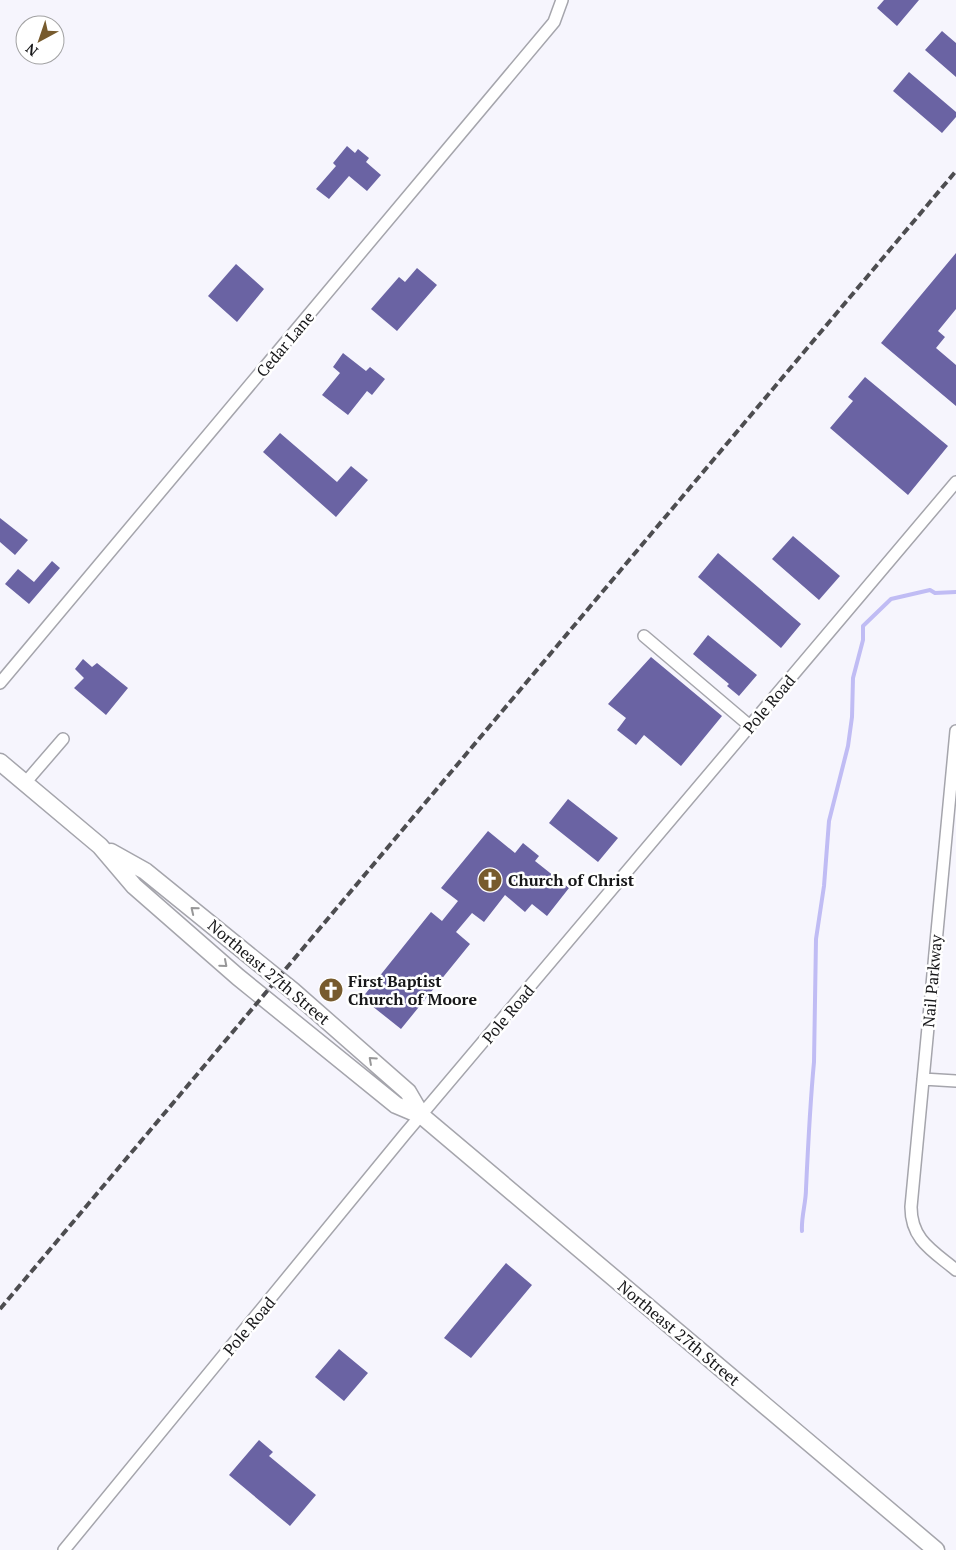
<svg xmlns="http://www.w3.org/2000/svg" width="956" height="1550" font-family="'PT Serif',serif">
<rect width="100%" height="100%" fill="#f6f5fd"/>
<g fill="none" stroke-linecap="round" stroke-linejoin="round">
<path stroke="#c0bcf4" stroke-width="4" d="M802 1231C801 1217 806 1203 806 1189 808 1146 810 1104 814 1062L816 939 824 886 829 821 848 746 852 717 853 678 863 640V626L891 599 930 590 935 593 956 592"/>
</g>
<path fill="#6a63a3" d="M884 0H919L897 26 877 8Z
M942 31 956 43V77L925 50Z
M909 72 956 112V117L942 133 893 91Z
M347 146 355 153 358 149 369 158 366 162 381 175 367 191 349 176 329 199 316 189 336 166 333 163Z
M956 253V309L938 331 945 337 936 348 956 365V406L881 343Z
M236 264 264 289 237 322 208 296Z
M417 268 437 285 397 331 371 309 399 277 405 282Z
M343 353 366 371 370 367 385 379 372 395 367 391 348 415 322 395 340 373 333 367Z
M865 377 948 446 908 495 830 428 853 401 848 397Z
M280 433 337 482 351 466 368 480 336 517 263 452Z
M0 518 28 540 15 555 0 542Z
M793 536 840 576 819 600 772 559Z
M718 553 801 624 781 648 698 577Z
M52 561 60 568 29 604 5 584 18 569 34 582Z
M708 635 757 675 739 696 727 686 729 684 693 654Z
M651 657 722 716 681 766 644 735 636 745 617 730 626 718 608 704Z
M83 659 92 667 97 663 128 688 106 715 74 688 84 678 75 669Z
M568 799 618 838 598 862 549 823Z
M488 831 515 853 523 843 539 856 535 861 569 888 547 916 532 904 525 912 505 895 484 922 472 913 456 932 470 944 401 1029 362 998 431 912 442 921 458 901 441 888Z
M506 1263 532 1285 471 1358 444 1338Z
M339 1349 368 1373 344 1401 315 1377Z
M259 1440 273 1452 269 1456 316 1495 290 1526 229 1475Z"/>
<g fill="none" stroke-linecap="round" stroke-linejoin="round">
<defs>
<path id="street" d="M644 636 750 726
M0 683 554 22 562 0
M956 731 911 1207C911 1240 933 1251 956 1270
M25 783 63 739
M923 1079 956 1081
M64 1550 405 1134 956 482"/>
<path id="secondary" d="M0 762 100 846 134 886 238 977 396 1105 422 1116 936 1550
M111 852 145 871 293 991 408 1092 422 1116"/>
</defs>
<use href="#street" stroke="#a5a5ac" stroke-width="14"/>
<use href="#secondary" stroke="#a5a5ac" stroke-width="19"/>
<use href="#street" stroke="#fff" stroke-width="11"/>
<use href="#secondary" stroke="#fff" stroke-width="16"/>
<path stroke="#4d4d50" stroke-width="4" stroke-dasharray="8 4" stroke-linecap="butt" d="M0 1309 956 171"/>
</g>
<defs><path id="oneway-chevron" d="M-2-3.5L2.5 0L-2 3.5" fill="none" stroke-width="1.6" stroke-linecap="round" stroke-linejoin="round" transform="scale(1.25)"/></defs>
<g stroke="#979798">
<use href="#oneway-chevron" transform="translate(194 910) rotate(-141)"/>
<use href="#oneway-chevron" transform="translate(224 964) rotate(41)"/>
<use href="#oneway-chevron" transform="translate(372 1060) rotate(-138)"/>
</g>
<defs>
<symbol id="church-disc" viewBox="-11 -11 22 22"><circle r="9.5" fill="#775b2e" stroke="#fff"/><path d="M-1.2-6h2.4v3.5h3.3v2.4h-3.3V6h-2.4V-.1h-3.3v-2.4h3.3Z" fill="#fff"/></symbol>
</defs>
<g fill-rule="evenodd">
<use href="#church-disc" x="476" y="866" width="28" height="28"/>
<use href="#church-disc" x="317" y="976" width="28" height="28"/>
</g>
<g text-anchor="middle" stroke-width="5" stroke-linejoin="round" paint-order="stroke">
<g font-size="16" fill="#171719" stroke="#fff">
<text transform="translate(285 344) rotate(-50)" y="6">Cedar Lane</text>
<text transform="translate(769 704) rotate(-50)" y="6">Pole Road</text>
<text transform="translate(269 972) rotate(40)" y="6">Northeast 27th Street</text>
<text transform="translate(932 981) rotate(-85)" y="6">Nail Parkway</text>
<text transform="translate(508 1014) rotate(-50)" y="6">Pole Road</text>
<text transform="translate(249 1326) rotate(-50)" y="6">Pole Road</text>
<text transform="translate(679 1333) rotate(40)" y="6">Northeast 27th Street</text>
</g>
<g font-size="16" font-weight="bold" fill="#171719" stroke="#fff" text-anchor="start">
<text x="508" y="886">Church of Christ</text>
<text x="348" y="987">First Baptist<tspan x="348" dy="18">Church of Moore</tspan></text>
</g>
</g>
<g transform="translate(40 40) rotate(220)"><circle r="24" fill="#ffffff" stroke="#a2a2a3"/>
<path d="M0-4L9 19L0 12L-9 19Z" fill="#775b2e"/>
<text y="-8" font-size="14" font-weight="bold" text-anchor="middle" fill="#171719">N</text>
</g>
</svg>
